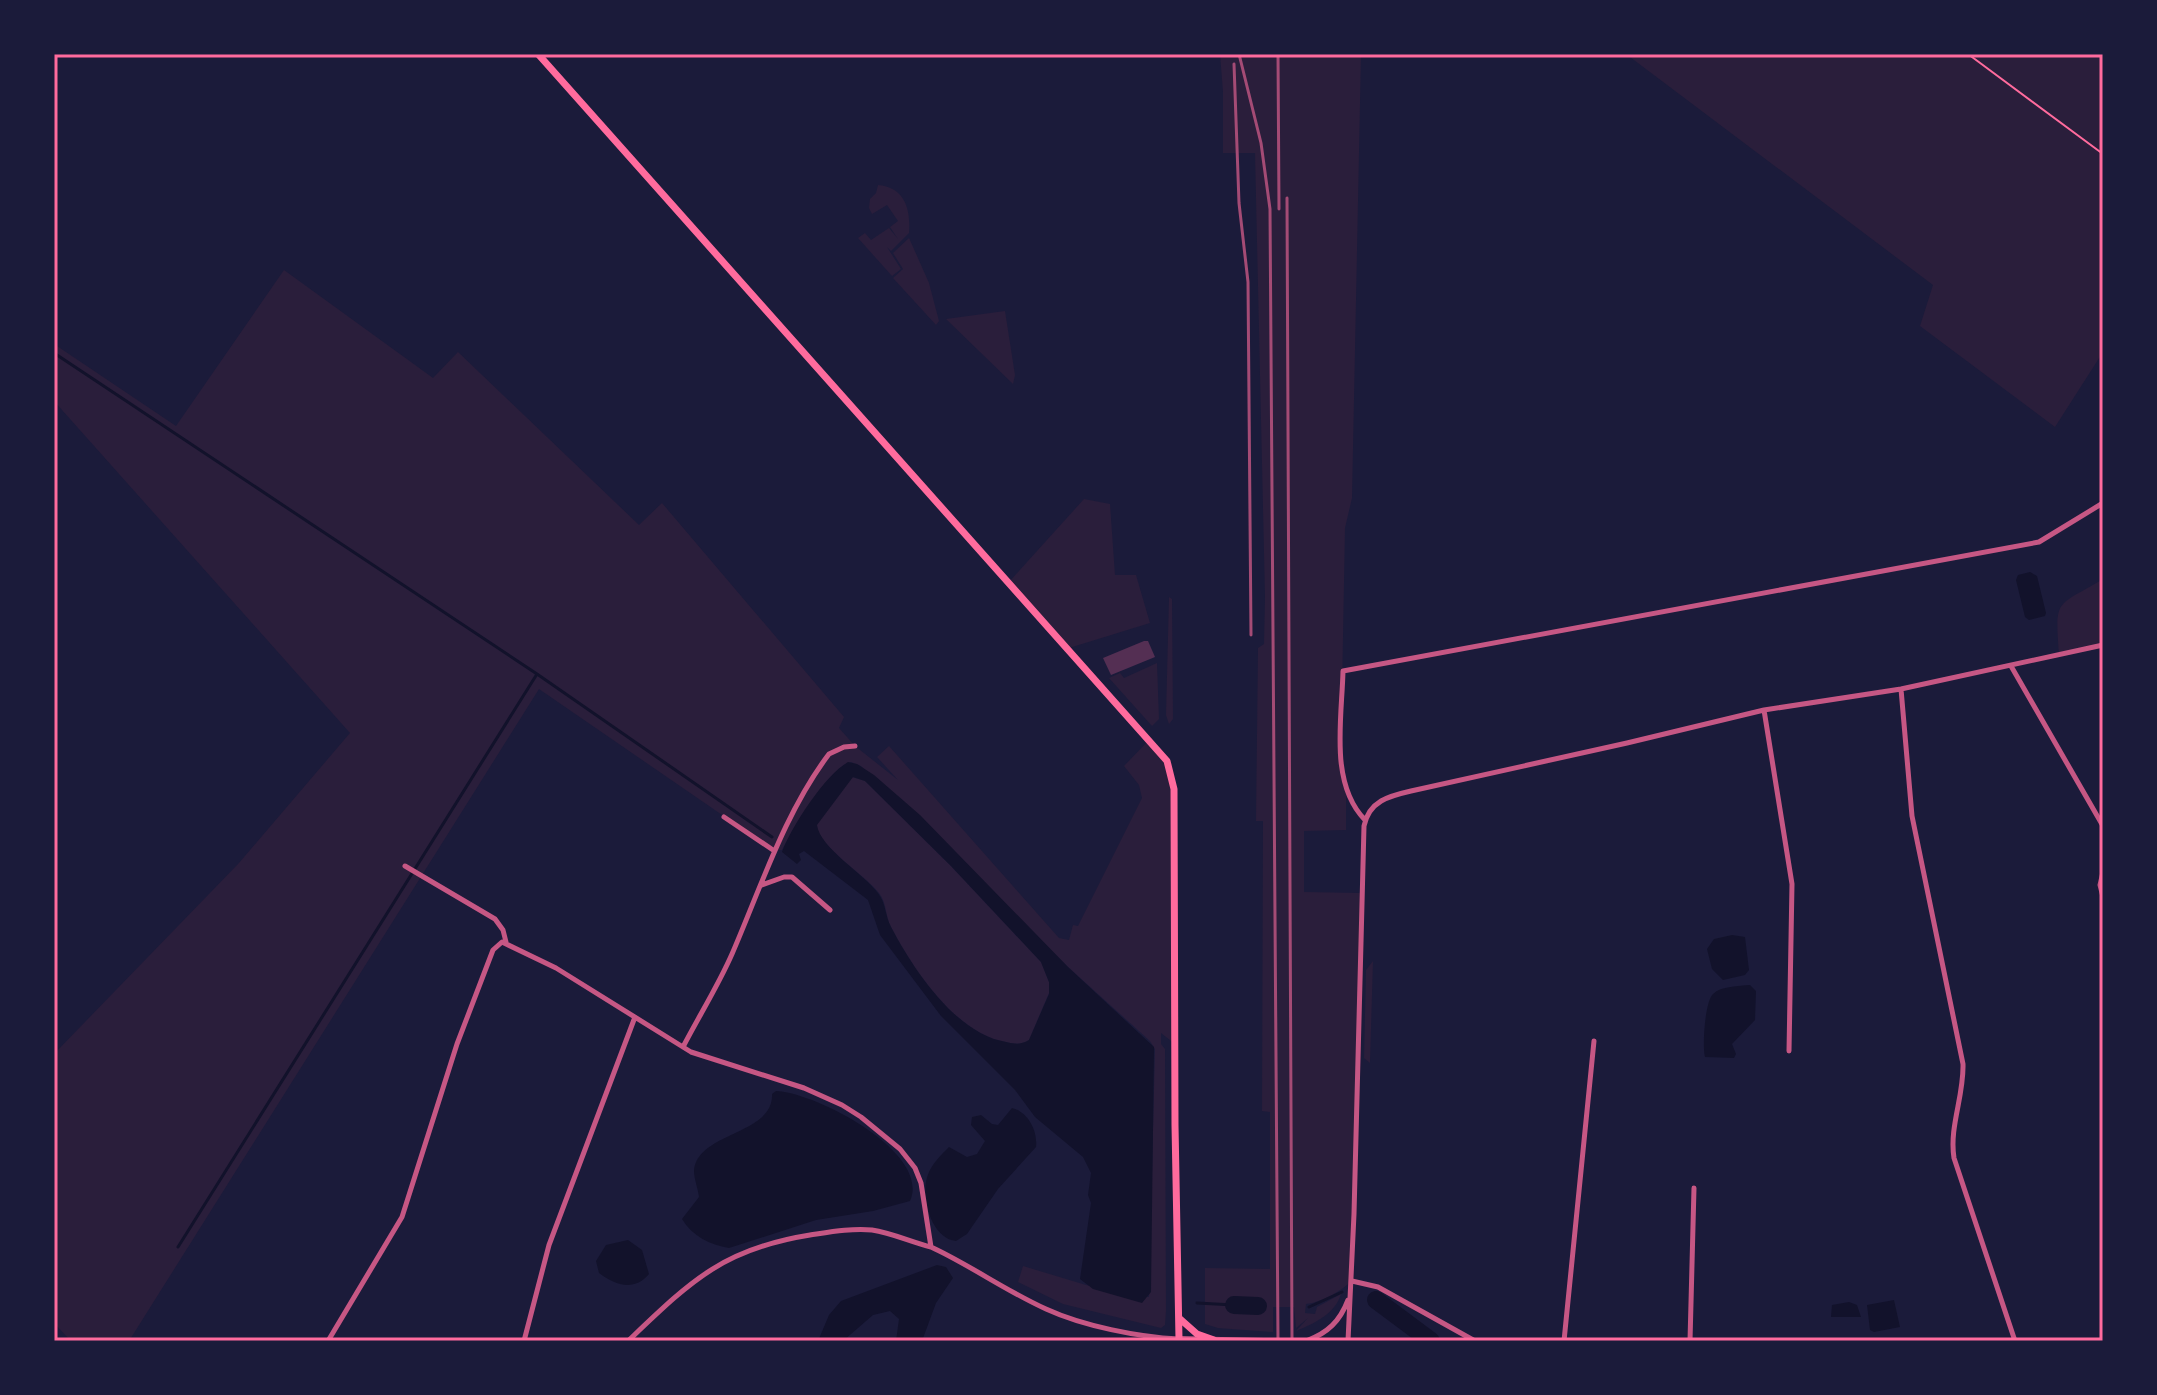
<svg xmlns="http://www.w3.org/2000/svg" width="2157" height="1395" font-family="'Roboto Condensed',sans-serif">
<rect width="100%" height="100%" fill="#1b1b3a"/>
<path fill="#2a1e3b" d="M1220 54H1361L1352 498 1345 528 1341 746 1346 789V830L1304 831V892L1361 893 1352 1281C1339 1292 1323 1302 1306 1304L1305 1313 1315 1314 1317 1307 1341 1294C1335 1314 1315 1323 1296 1331L1308 1318 1296 1328 1294 1307H1273V1332L1218 1328 1205 1324V1268L1270 1269V1112L1262 1111 1263 821H1256L1258 648 1264 644 1265 597 1255 153H1223V92Z
M1626 54H2103V352L2055 427 1920 326 1933 285Z
M878 185C905 187 911 210 909 233L891 251 887 247 901 269 892 276 858 238 865 233 871 240 889 228 898 239 890 227 898 221 887 205 872 214 869 208 870 199 876 193Z
M909 238 929 283 939 321 936 325 893 278 903 269 893 253Z
M284 270 433 378 458 352 639 525 662 503 844 717 839 728 855 746 898 780 877 757 889 746 1059 938 1069 940 1073 925 1078 926 1142 798 1139 785 1124 766 1150 739 1171 768 1175 1044 1161 1033V1044L1165 1049 1166 1311 1165 1325 1161 1328 1063 1304 1018 1282 1023 1266 1086 1285 1149 1297 1155 1049 1150 1041 1068 967 861 766 851 762C828 768 795 829 782 850H773L539 689 129 1341H71L54 1323V1054L239 863 350 733 54 401V344L176 426Z
M1005 311 1015 375 1013 384 946 319Z
M1084 499 1110 504 1115 575H1136L1150 623 1069 648 1009 582Z
M2103 579V645L2059 655C2055 597 2055 608 2103 579Z
M1169 597 1172 599 1173 719 1169 724 1166 715Z
M1157 663 1159 719 1152 726 1109 678 1120 673 1124 678Z
M852 777 865 781 951 866 1041 962 1049 982V993L1029 1040C1021 1045 1015 1044 1006 1042 956 1034 913 969 891 927 885 916 887 903 879 893 863 873 821 849 816 825Z
M1373 961 1370 1063 1364 1058 1366 970Z"/>
<path fill="#12122b" fill-rule="evenodd" d="M2030 572 2037 576 2046 613 2045 616 2029 620 2025 617 2016 580 2018 575Z
M848 762 857 764 874 775 920 815 1068 967 1154 1047 1151 1292 1142 1303 1093 1289 1080 1279 1091 1203 1088 1195 1091 1173 1083 1157 1035 1117 1015 1090 941 1016 880 935 868 900 804 851 799 854 801 860 797 864 782 852C791 827 825 775 848 762ZM853 777 865 781 951 866 1041 962 1049 982V994L1029 1040C1021 1045 1015 1044 1006 1042 956 1034 913 969 891 927 885 916 886 903 878 893 863 873 820 848 817 825Z
M1732 935 1745 937 1749 970 1745 975 1723 980 1712 969 1707 949 1714 939Z
M1750 985 1756 991 1755 1020 1732 1044 1736 1054 1734 1058 1705 1057C1702 1046 1705 1001 1713 994 1721 986 1739 986 1750 985Z
M776 1091C814 1092 932 1152 910 1201L873 1211 816 1220 729 1248C710 1245 692 1236 682 1219L699 1197C698 1188 694 1179 694 1171 697 1132 774 1135 772 1094Z
M1012 1108C1028 1112 1038 1131 1036 1147L998 1189 967 1234 956 1241C930 1238 919 1193 929 1172 933 1163 942 1154 949 1147L967 1157 977 1154 985 1141 971 1125 972 1117 981 1115 992 1124 998 1125Z
M628 1240 642 1250 649 1274C634 1292 615 1285 599 1273L596 1261 606 1245Z
M937 1265 946 1267 953 1278 936 1303 922 1341H896L899 1319 890 1311 873 1315 843 1341H818L829 1315 841 1301Z
M1894 1300 1900 1327 1874 1332 1870 1330 1867 1305Z
M1849 1302 1857 1305 1861 1317H1831L1832 1305Z"/>
<g fill="none" stroke-linecap="round" stroke-linejoin="round">
<path stroke="#12122b" stroke-width="3" d="M54 353 537 674 772 837
M178 1247 537 674
M1197 1303 1234 1305
M1309 1307 1342 1292"/>
<path stroke="#12122b" stroke-width="18" d="M1376 1300 1431 1341
M1234 1305 1258 1306"/>
</g>
<path fill="#542f53" d="M1144 641H1148L1155 657 1111 675 1103 658Z"/>
<g fill="none" stroke-linecap="round" stroke-linejoin="round">
<path stroke="#ff6b9d" stroke-width="2" d="M1968 54 2103 154"/>
<path stroke="#c65784" stroke-width="5" d="M2011 666 2103 826
M1901 689 1912 816 1963 1064C1964 1096 1949 1127 1954 1158L2015 1341
M1764 710 1792 884 1789 1051
M724 817 773 850
M1365 820C1329 783 1342 718 1343 671L2039 542 2103 503
M405 866 495 919 503 930 506 942
M2103 872 2100 885 2103 897
M762 885 784 877H792L830 910
M683 1047C699 1016 718 986 732 954 761 887 785 812 829 754L844 747 855 746
M1352 1281 1378 1287 1475 1341
M328 1341 402 1217 457 1044 493 950 502 942 556 968 691 1052 804 1088 842 1105 861 1117 900 1149 915 1168 921 1183 931 1247C970 1265 1006 1291 1046 1309 1083 1326 1138 1337 1179 1339
M524 1341 549 1245 635 1017
M628 1341C690 1282 722 1249 810 1235 830 1232 852 1228 872 1230 892 1233 911 1242 931 1247
M1306 1341C1328 1333 1340 1321 1348 1300
M1348 1341 1354 1214 1364 826C1369 801 1389 796 1411 791L1627 743 1764 710 1901 689 2103 645
M1564 1341 1594 1041
M1690 1341 1694 1188"/>
<path stroke="#c65784" stroke-width="6" d="M1179 1341V1339L1264 1341"/>
<path stroke="#ff6b9d" stroke-width="7" d="M538 54 1167 761 1174 789 1175 1125 1179 1339
M1179 1318 1197 1334 1214 1340"/>
<path stroke="#a44b75" stroke-width="3" d="M1239 54 1261 143 1270 209 1278 1341
M1278 54 1279 209
M1234 64 1239 203 1248 282 1251 635
M1287 198 1292 1341"/>
</g>
<rect width="2157" height="1395" fill="none" stroke="#1b1b3a" stroke-width="112"/>
<rect x="56" y="56" width="2045" height="1283" fill="none" stroke="#ff6b9d" stroke-width="3"/>
</svg>
